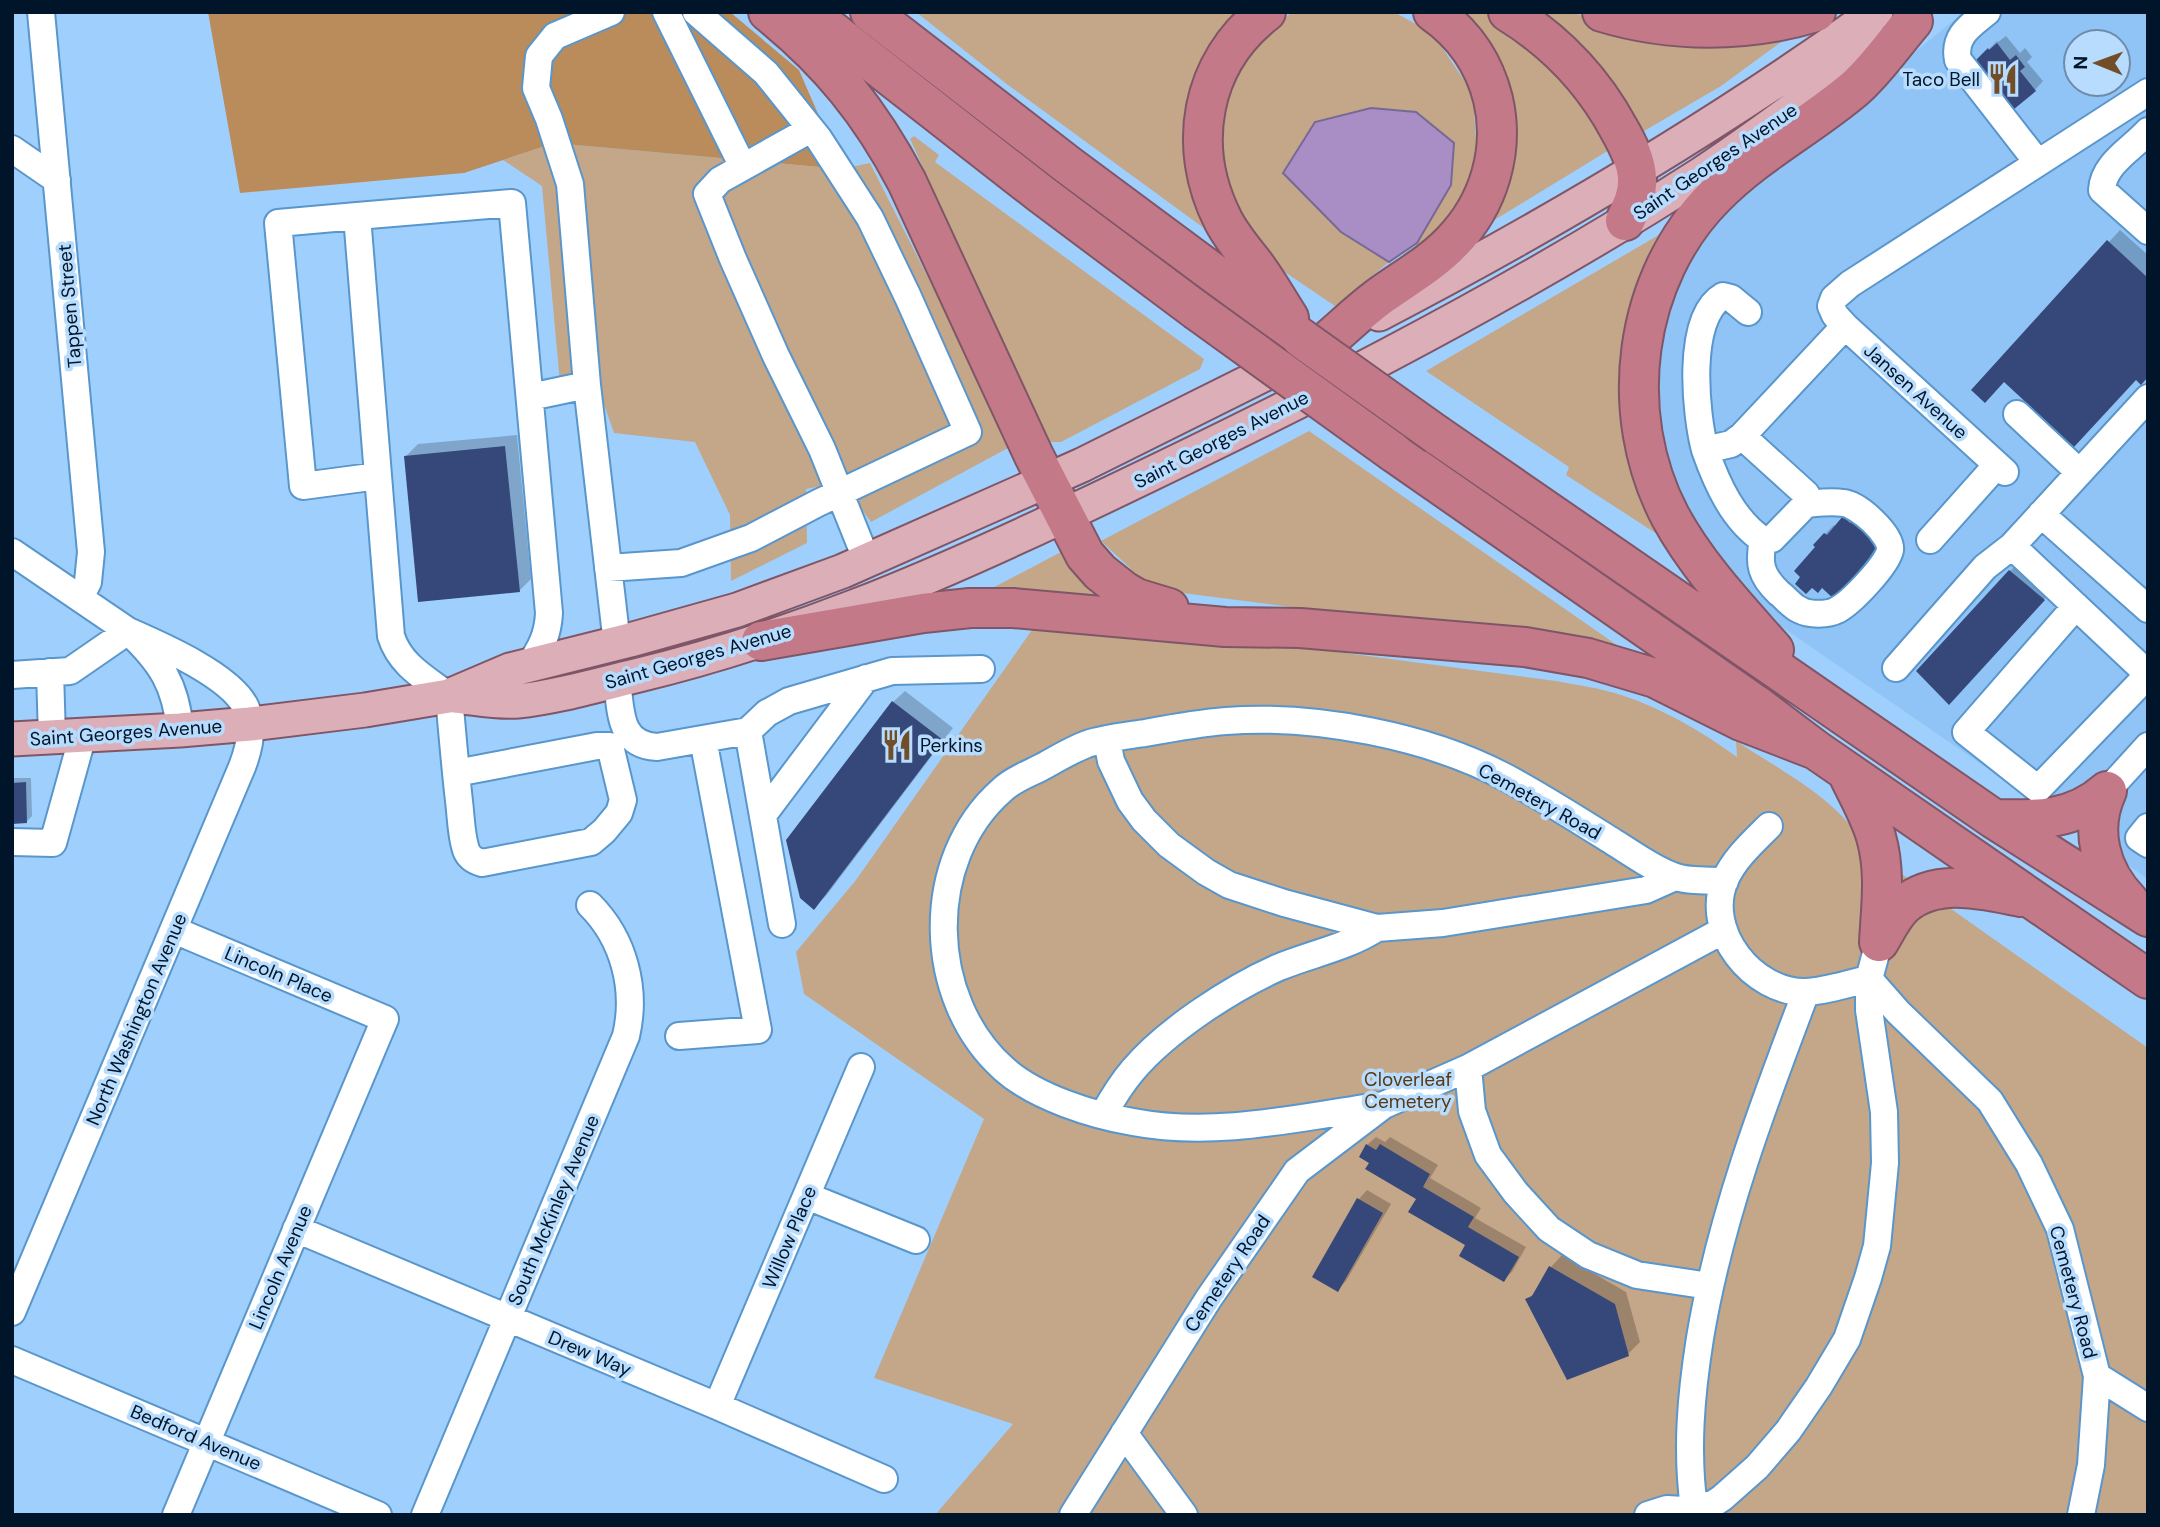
<svg xmlns="http://www.w3.org/2000/svg" width="2160" height="1527" font-family="'DM Sans',sans-serif">
<rect width="100%" height="100%" fill="#9fd0fd"/>
<path fill="#90c4f6" fill-rule="evenodd" d="M1964 12H2148V879L1769 618 1715 557 1668 469 1654 348 1677 259 1746 182 1873 86ZM2076 42H2118V84H2076Z"/>
<path fill="#c4a688" d="M916 12H1248L1225 36 1212 234 1008 85Z
M1306 12H1394L1432 33 1473 93 1478 176 1422 249 1417 243 1451 185 1341 232 1389 262 1335 306 1264 258 1218 174 1217 108 1248 45 1290 14Z
M1451 12H1485L1519 34 1553 61 1614 147 1491 222 1500 186Z
M1526 12H1570L1681 43 1788 37 1721 86 1639 134Z
M914 136 939 155 935 162 1204 359 1200 369 1061 442H1048L910 139Z
M554 143 842 169 870 163 986 392 1008 448 871 522 842 482 806 489 807 543 731 581 730 515 695 442 614 433 599 390 561 394 542 186 503 160Z
M1669 229 1641 297 1660 536 1566 475 1569 467 1426 371Z
M1309 431 1624 650 1159 590 1139 581 1130 568 1101 541Z
M1061 552 1114 604 983 593Z
M1044 613 1556 681C1577 685 1600 688 1621 695 1664 709 1701 731 1737 757L1736 741C1778 769 1843 801 1865 848L2148 1048V1515H935L1013 1424 874 1378 984 1119 804 994 796 952 856 880Z"/>
<path fill="#ba8c5b" d="M208 12H730L799 70 842 169 554 143 464 173 240 193Z"/>
<path fill="#a98dc5" stroke="#766996" stroke-width="2" d="M1371 108 1416 112 1454 143 1451 185 1417 243 1389 262 1341 232 1283 173 1315 122Z"/>
<path fill="#0003" d="M2006 36 2020 53 2025 48 2032 57 2027 62 2043 81 2035 90 1972 66 1997 41 1998 42Z
M2120 230 2148 255V376L2109 242Z
M517 435 531 579 519 591 406 456 418 444Z
M1853 509 1887 541 1844 589 1818 547 1825 534 1834 525 1836 527Z
M2022 560 2055 587 1960 691 2010 571Z
M905 691 953 728 826 896 814 907 893 702Z
M12 778H31L32 816 27 821 12 822Z
M1376 1137 1385 1142 1390 1137 1438 1165 1430 1178 1481 1208 1475 1218 1526 1247 1512 1272 1503 1280 1418 1199 1371 1162 1367 1145Z
M1367 1190 1391 1204 1346 1281 1338 1290 1315 1276 1359 1199Z
M1562 1255 1626 1292 1640 1342 1628 1354 1527 1300 1539 1288 1551 1267Z"/>
<path fill="#354879" d="M1997 43 2010 60 2016 55 2025 67 2020 71 2036 91 2008 114 1970 66 1988 48 1989 50Z
M2107 240 2148 278V377L2141 385 2136 380 2074 447 2004 382 1985 403 1971 390Z
M505 446 520 592 418 602 404 456Z
M1843 516 1850 523 1856 516 1881 538 1874 545 1880 551 1835 600 1822 588 1818 593 1812 588 1806 594 1795 584 1800 577 1794 571 1815 547 1813 545 1824 533 1827 535Z
M2009 570 2045 600 1949 705 1916 671Z
M892 701 943 740 814 910 800 898 786 840Z
M26 782 27 823 12 824V783Z
M1366 1144 1376 1150 1380 1144 1430 1174 1423 1187 1474 1217 1468 1227 1519 1257 1504 1282 1459 1256 1465 1245 1408 1212 1416 1199 1365 1169 1369 1163 1359 1157Z
M1357 1198 1383 1213 1338 1292 1312 1277Z
M1549 1266 1615 1304 1629 1356 1567 1380 1525 1299 1532 1296Z"/>
<g fill="none" stroke-linecap="round" stroke-linejoin="round">
<defs>
<path id="minor" d="M41 12 91 552 88 582 80 598
M666 12 743 167
M1987 12C1970 26 1953 36 1958 60L2038 163
M811 129 720 180 707 194 733 259 776 356 822 449 867 561
M2148 131C2132 149 2103 164 2102 190L2148 231
M12 149 57 180
M357 216 278 223 303 486 378 476
M587 385 570 184 549 119 536 88 539 56 555 36 611 12
M530 397 587 385 617 644
M2017 414 2079 472
M1742 436 1806 494V504L1772 539 1763 540C1733 520 1717 484 1705 450L1731 444 1742 436 1845 326
M1705 450C1696 416 1685 318 1723 296L1731 298 1748 312
M2005 472 1845 326 1835 315 1831 306 1834 298 1850 284 2148 92
M2041 514 2148 609
M1763 540C1758 564 1761 576 1779 593 1786 598 1792 607 1800 610 1809 615 1828 615 1837 610 1851 603 1887 565 1890 550 1892 535 1858 504 1843 503 1831 501 1818 503 1806 504
M1930 540 1997 465
M2012 546 2148 674
M12 552 128 631C161 662 176 685 180 730
M608 568 681 563 751 538 818 503 968 432 908 297 870 218 819 139 766 73 696 12
M2076 606 1966 732 2038 789 2148 675
M1896 668 1985 567 2012 546 2148 398
M50 672 52 737
M12 675 70 671 128 631
M617 680C621 710 618 745 657 747L748 731 782 924
M748 731 767 713 789 701 892 671 981 669
M1107 740 1111 761 1130 801 1144 820 1169 845 1206 872 1229 885 1284 903 1377 928 1443 923 1646 890 1675 877
M456 773 597 746H610L623 800 619 813 604 831 591 842 482 863C475 861 469 858 466 850 461 835 461 817 459 801 455 766 452 731 449 696 425 678 400 665 391 636L357 216 512 203 549 613C548 635 541 648 529 666
M2107 791 2148 746
M763 815 866 678
M1769 826C1753 842 1734 859 1725 880 1703 931 1753 993 1806 992 1827 991 1849 983 1869 979
M2148 827 2139 838 2148 844
M12 842 53 843 83 735
M174 930 385 1019 176 1515
M1869 979 1898 1012 1990 1101 2029 1164 2060 1229 2097 1376 2091 1465 2081 1515
M1806 992C1763 1105 1720 1218 1700 1338 1691 1395 1686 1450 1694 1508L1713 1504 1722 1498 1757 1467 1788 1431 1819 1386 1847 1339 1868 1278 1877 1246 1885 1163 1884 1112 1869 1010V979L1879 942
M679 1036 758 1030 703 739
M1468 1068 1472 1111 1488 1155 1516 1193 1549 1229 1588 1255 1637 1275 1709 1286
M1384 1105C1301 1117 1216 1138 1133 1122 1092 1115 1035 1097 1004 1069 926 1000 922 860 1002 790 1012 780 1028 774 1040 768 1055 760 1071 750 1087 744 1105 738 1126 736 1145 733 1172 728 1199 723 1226 721 1314 714 1429 736 1507 778 1544 798 1580 821 1615 843 1633 854 1653 869 1673 876 1688 882 1709 880 1725 881
M1103 1115C1112 1099 1121 1084 1133 1070 1166 1031 1230 989 1277 968 1310 954 1346 948 1377 928
M807 1196 916 1240
M296 1229 717 1406 884 1479
M12 1312 242 767C249 749 254 726 246 708 232 676 160 645 128 631
M12 1360 378 1515
M2097 1376 2148 1408
M717 1406 861 1067
M1124 1433 1184 1515
M425 1515 626 1036C637 989 624 939 590 905
M1073 1515 1209 1298 1297 1171 1384 1105 1468 1068 1724 930
M1648 1515 1667 1509 1683 1510"/>
<path id="major" d="M1379 314C1550 225 1718 125 1876 12
M455 696C475 698 498 703 518 701 557 697 597 685 635 676 789 639 925 581 1067 514 1283 412 1499 304 1700 175 1762 134 1821 89 1881 44
M12 739 180 730 250 724 365 710 449 696 510 670 630 640 737 610 843 571 1082 465 1297 358"/>
<path id="highway" d="M768 12C829 61 871 113 907 182L1034 456 1085 555 1100 572 1124 591 1136 598 1169 608
M808 12 1041 194 1196 310
M870 12 1068 165 1301 338
M1266 12C1200 63 1186 147 1223 220 1231 236 1243 250 1254 264 1267 281 1278 301 1289 318
M1508 12C1555 41 1592 79 1619 129 1627 143 1637 162 1637 179 1638 194 1631 208 1625 221
M1602 12C1671 33 1747 33 1816 12
M1326 342C1345 326 1363 308 1383 294 1407 277 1432 263 1452 242 1489 204 1505 150 1493 99 1484 63 1463 33 1433 12
M1437 435 1994 819 2148 917
M1393 452 1755 704 1816 750 2148 979
M761 641 923 613 970 608H1013L1225 627 1300 628 1525 647 1588 658 1655 678 1741 721 1816 750
M1774 650C1737 608 1697 566 1670 516 1616 413 1633 278 1715 196 1756 154 1809 127 1854 89 1876 70 1894 43 1913 21
M1847 772C1857 794 1870 815 1876 837 1886 871 1881 907 1879 942
M2107 791C2089 830 2100 871 2129 901
M1994 819C2037 820 2073 821 2107 791
M1879 942C1887 929 1893 915 1904 905 1937 877 1984 890 2021 897"/>
</defs>
<use href="#minor" stroke="#5996cb" stroke-width="30"/>
<use href="#major" stroke="#7f5667" stroke-width="37"/>
<use href="#highway" stroke="#7f5667" stroke-width="42"/>
<use href="#minor" stroke="#fff" stroke-width="26"/>
<use href="#major" stroke="#dcafb8" stroke-width="33"/>
<use href="#highway" stroke="#c47989" stroke-width="38"/>
<defs>
<path id="highway-bridge" d="M1196 310 1393 452
M1301 338 1437 435"/>
</defs>
<use href="#highway-bridge" stroke="#7f5667" stroke-width="42" stroke-linecap="butt"/>
<use href="#highway-bridge" stroke="#c47989" stroke-width="38"/>
</g>
<defs>
<symbol id="restaurant-bare" viewBox="-9 -9 18 18"><path d="M-5-6h1v4h1v-4h1v4h1v-4h1v5L-1.5 .5V6h-2V.5L-5-1ZM5-6V6H3V1.5H1.5Q1.5-4 5-6Z" fill="#714e27" stroke="#b7dcfe" stroke-width="2.5" paint-order="stroke"/></symbol>
</defs>
<g fill-rule="evenodd">
<use href="#restaurant-bare" x="1981" y="57" width="44" height="44"/>
<use href="#restaurant-bare" x="875" y="723" width="44" height="44"/>
</g>
<g text-anchor="middle" stroke-width="7" stroke-linejoin="round" paint-order="stroke">
<g font-size="19" fill="#001529" stroke="#b7dcfe" text-anchor="end">
<text x="1980" y="86">Taco Bell</text>
<text x="920" y="752" text-anchor="start">Perkins</text>
</g>
<g font-size="19" fill="#001529" stroke="#b7dcfe">
<text transform="translate(1715 161) rotate(-34)" y="7">Saint Georges Avenue</text>
<text transform="translate(69 306) rotate(-95)" y="7">Tappen Street</text>
<text transform="translate(1916 391) rotate(42)" y="7">Jansen Avenue</text>
<text transform="translate(1221 439) rotate(-27)" y="7">Saint Georges Avenue</text>
<text transform="translate(698 656) rotate(-16)" y="7">Saint Georges Avenue</text>
<text transform="translate(126 732) rotate(-4)" y="7">Saint Georges Avenue</text>
<text transform="translate(1540 801) rotate(29)" y="7">Cemetery Road</text>
<text transform="translate(279 974) rotate(23)" y="7">Lincoln Place</text>
<text transform="translate(136 1019) rotate(-67)" y="7">North Washington Avenue</text>
<text transform="translate(553 1210) rotate(-67)" y="7">South McKinley Avenue</text>
<text transform="translate(789 1237) rotate(-67)" y="7">Willow Place</text>
<text transform="translate(280 1267) rotate(-67)" y="7">Lincoln Avenue</text>
<text transform="translate(1227 1273) rotate(-56)" y="7">Cemetery Road</text>
<text transform="translate(2074 1292) rotate(75)" y="7">Cemetery Road</text>
<text transform="translate(590 1353) rotate(23)" y="7">Drew Way</text>
<text transform="translate(196 1437) rotate(23)" y="7">Bedford Avenue</text>
</g>
<g font-size="19" fill="#593912" stroke="#b7dcfe">
<text x="1408" y="1086">Cloverleaf<tspan x="1408" dy="22">Cemetery</tspan></text>
</g>
</g>
<rect width="2160" height="1527" fill="none" stroke="#001529" stroke-width="28"/>
<g transform="translate(2097 63) rotate(271)"><circle r="33" fill="#b7dcfe" stroke="#6e8ca9" stroke-width="2"/>
<path d="M0-5L12 26L0 18L-12 26Z" fill="#714e27"/>
<text y="-10" font-size="19" font-weight="bold" text-anchor="middle" fill="#001529">N</text>
</g>
</svg>
